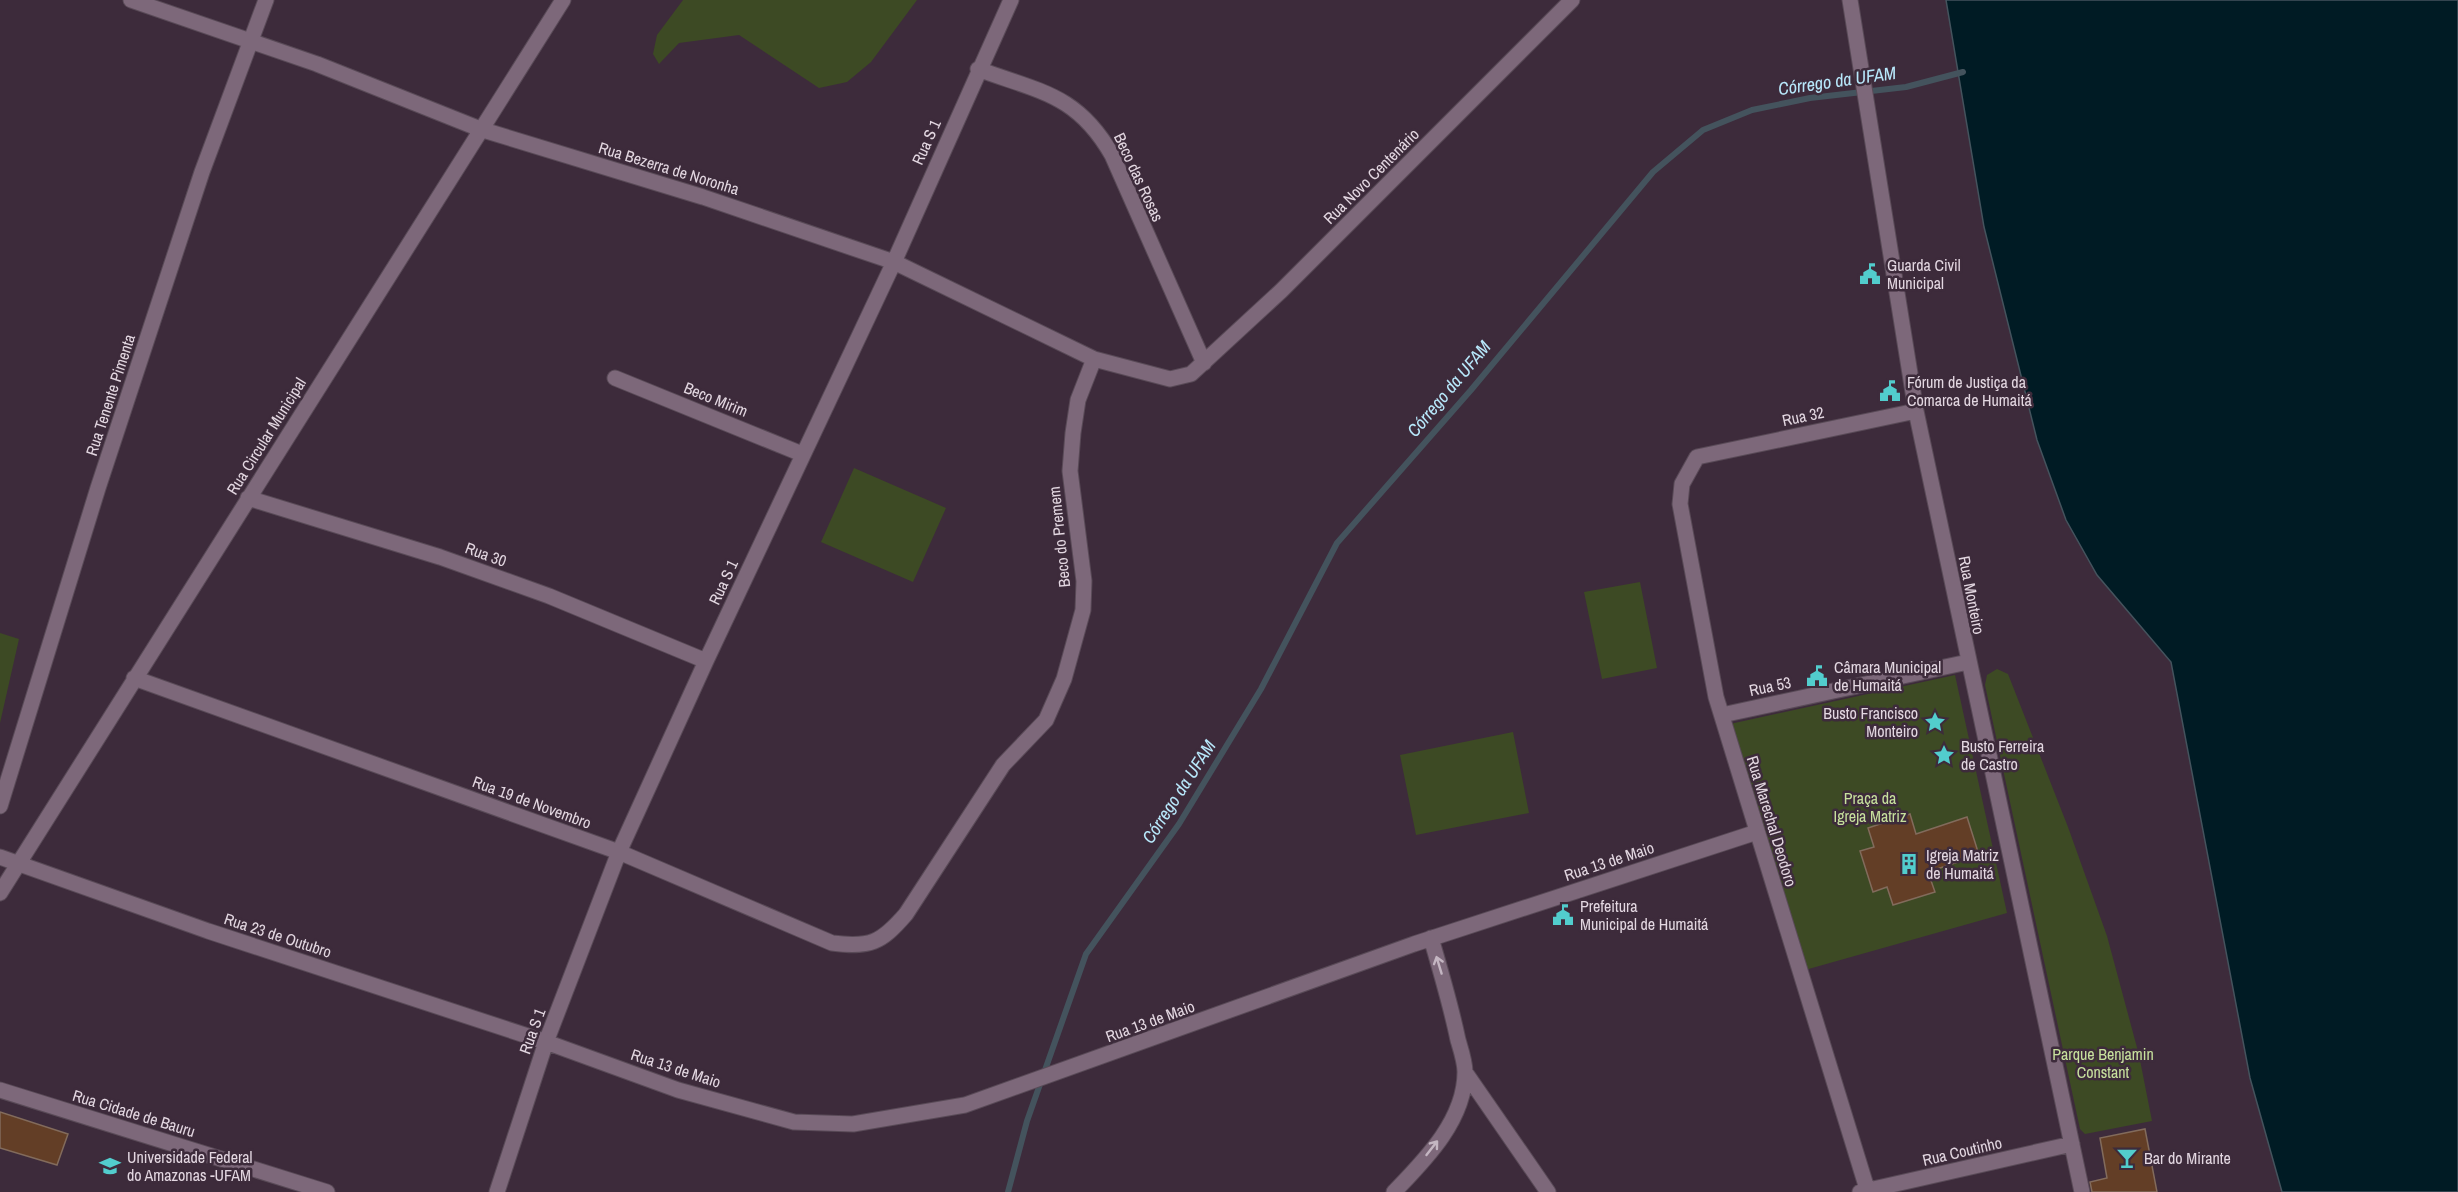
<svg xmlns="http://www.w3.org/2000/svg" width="2458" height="1192" font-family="'Archivo Narrow',sans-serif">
<rect width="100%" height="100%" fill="#3d2b3b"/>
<path fill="#3d4a24" d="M683 0H917L871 62 847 82 819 88 739 35 679 43 659 64 653 54 657 35Z
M854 468 946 508 913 582 821 542Z
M1640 582 1657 668 1602 679 1584 592Z
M0 633 19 639 0 723Z
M1997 669 2008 674 2068 827 2107 936 2139 1055 2152 1121 2085 1134 2080 1129 1985 685 1987 675Z
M1955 675 2007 913 1805 970 1730 724Z
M1513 732 1529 813 1416 835 1400 755Z"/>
<path fill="#001b24" stroke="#44535d" stroke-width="1.5" d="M1946 0H2458V1192H2282L2250 1078 2171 662 2097 575 2066 520 2037 440 1984 227Z"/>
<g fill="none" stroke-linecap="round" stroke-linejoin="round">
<path stroke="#44535d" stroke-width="6" d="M1008 1192 1027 1121 1086 954 1179 824 1261 689 1337 543 1471 390 1653 172 1703 130 1752 110 1810 98 1906 87 1963 72"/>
</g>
<path fill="#633e26" stroke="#826b5c" stroke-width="1.5" d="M1910 814 1916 834 1967 817 1979 855 1928 872 1935 892 1893 905 1887 887 1873 892 1860 851 1874 847 1868 828Z
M0 1112 68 1134 57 1165 0 1148Z
M2145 1129 2157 1192H2092L2090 1182 2107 1178 2100 1138Z"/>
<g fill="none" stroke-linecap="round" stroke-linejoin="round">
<defs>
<path id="minor" d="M131 0 317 64 480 129 703 197 894 262 1094 359 1170 379 1191 374 1281 291 1572 0
M1850 0 1916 411 2082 1192
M978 69C1040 92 1077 94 1112 155L1204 363
M615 378 802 454
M248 498 440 557 549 596 706 661
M134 678 619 852 832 943C870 948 881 943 906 914L1003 765 1046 720 1064 679 1083 610 1084 581 1070 471 1073 433 1078 400 1094 359
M1722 715 1968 662
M0 806 98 488 202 172 266 0
M0 857 208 931 546 1042 678 1090 794 1122 853 1124 965 1105 1414 944 1757 832
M0 893 563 0
M1465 1072 1548 1192
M0 1090 327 1192
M497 1192 546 1042 619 852 706 661 894 262 1011 0
M1394 1192C1425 1160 1465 1120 1465 1072 1465 1062 1461 1050 1458 1040 1451 1006 1441 972 1431 938
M1860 1192 2072 1144
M1868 1192 1716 697 1680 504 1682 484 1697 457 1916 411"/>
</defs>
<use href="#minor" stroke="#594a57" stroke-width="17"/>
<use href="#minor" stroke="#7d687a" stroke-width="15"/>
</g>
<defs><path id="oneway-shaft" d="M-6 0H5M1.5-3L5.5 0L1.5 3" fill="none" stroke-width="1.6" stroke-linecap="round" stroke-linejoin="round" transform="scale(1.5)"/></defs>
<g stroke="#c4b6c2">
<use href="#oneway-shaft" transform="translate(1439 965) rotate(-107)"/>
<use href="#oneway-shaft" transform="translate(1432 1148) rotate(-52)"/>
</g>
<defs>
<symbol id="civic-bare" viewBox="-9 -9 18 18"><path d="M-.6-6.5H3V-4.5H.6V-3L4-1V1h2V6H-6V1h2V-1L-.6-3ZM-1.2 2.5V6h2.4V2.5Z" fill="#52cdcd" stroke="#3d2b3b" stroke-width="2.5" paint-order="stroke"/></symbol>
<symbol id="sight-bare" viewBox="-9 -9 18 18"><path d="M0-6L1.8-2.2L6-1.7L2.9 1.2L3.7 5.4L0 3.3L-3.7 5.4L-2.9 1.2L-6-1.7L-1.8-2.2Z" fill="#52cdcd" stroke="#3d2b3b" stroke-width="2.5" paint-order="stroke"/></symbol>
<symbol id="building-bare" viewBox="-9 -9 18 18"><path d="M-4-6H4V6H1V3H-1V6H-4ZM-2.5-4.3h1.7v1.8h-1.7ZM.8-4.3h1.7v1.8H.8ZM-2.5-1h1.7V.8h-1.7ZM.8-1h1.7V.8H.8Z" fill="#52cdcd" stroke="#3d2b3b" stroke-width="2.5" paint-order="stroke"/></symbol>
<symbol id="bar-bare" viewBox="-9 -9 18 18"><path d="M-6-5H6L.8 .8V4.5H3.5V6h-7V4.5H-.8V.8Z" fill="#52cdcd" stroke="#3d2b3b" stroke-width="2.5" paint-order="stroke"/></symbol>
<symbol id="university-bare" viewBox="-9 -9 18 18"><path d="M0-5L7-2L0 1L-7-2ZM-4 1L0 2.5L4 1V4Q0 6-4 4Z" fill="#52cdcd" stroke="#3d2b3b" stroke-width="2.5" paint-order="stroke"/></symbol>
</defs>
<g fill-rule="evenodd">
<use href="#civic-bare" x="1855" y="259" width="30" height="30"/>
<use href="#civic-bare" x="1875" y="376" width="30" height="30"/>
<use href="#civic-bare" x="1802" y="661" width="30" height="30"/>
<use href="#sight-bare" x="1920" y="707" width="30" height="30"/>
<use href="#sight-bare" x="1929" y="740" width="30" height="30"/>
<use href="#building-bare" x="1894" y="849" width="30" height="30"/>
<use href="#civic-bare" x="1548" y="900" width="30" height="30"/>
<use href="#bar-bare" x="2112" y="1143" width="30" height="30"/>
<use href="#university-bare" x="95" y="1151" width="30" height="30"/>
</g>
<g text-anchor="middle" stroke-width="5" stroke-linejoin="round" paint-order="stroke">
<g font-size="16" fill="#e3d7e1" stroke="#3d2b3b">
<text transform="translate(926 142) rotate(-66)" y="6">Rua S 1</text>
<text transform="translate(669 168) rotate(17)" y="6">Rua Bezerra de Noronha</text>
<text transform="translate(1371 176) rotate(-45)" y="6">Rua Novo Centenário</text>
<text transform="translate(1139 177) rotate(65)" y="6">Beco das Rosas</text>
<text transform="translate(110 395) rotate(-72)" y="6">Rua Tenente Pimenta</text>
<text transform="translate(716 399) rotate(22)" y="6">Beco Mirim</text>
<text transform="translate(1803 416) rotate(-12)" y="6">Rua 32</text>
<text transform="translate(266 436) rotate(-58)" y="6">Rua Circular Municipal</text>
<text transform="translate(1059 537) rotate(-96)" y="6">Beco do Premem</text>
<text transform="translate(486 554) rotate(20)" y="6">Rua 30</text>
<text transform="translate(723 582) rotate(-65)" y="6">Rua S 1</text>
<text transform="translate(1972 595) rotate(79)" y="6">Rua Monteiro</text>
<text transform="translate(1770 686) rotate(-12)" y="6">Rua 53</text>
<text transform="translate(532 802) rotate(20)" y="6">Rua 19 de Novembro</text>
<text transform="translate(1772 821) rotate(73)" y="6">Rua Marechal Deodoro</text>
<text transform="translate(1609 861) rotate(-18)" y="6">Rua 13 de Maio</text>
<text transform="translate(278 935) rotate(18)" y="6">Rua 23 de Outubro</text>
<text transform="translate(1150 1021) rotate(-20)" y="6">Rua 13 de Maio</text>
<text transform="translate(532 1031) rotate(-70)" y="6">Rua S 1</text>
<text transform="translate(676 1068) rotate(18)" y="6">Rua 13 de Maio</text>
<text transform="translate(134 1113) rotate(17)" y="6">Rua Cidade de Bauru</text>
<text transform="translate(1962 1151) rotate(-13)" y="6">Rua Coutinho</text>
</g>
<g font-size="16" fill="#e3d7e1" stroke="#3d2b3b" text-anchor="start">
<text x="1887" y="271">Guarda Civil<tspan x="1887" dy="18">Municipal</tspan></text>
<text x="1907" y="388">Fórum de Justiça da<tspan x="1907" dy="18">Comarca de Humaitá</tspan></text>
<text x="1834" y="673">Câmara Municipal<tspan x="1834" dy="18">de Humaitá</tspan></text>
<text x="1918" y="719" text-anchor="end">Busto Francisco<tspan x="1918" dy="18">Monteiro</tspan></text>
<text x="1961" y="752">Busto Ferreira<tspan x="1961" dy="18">de Castro</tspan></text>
<text x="1926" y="861">Igreja Matriz<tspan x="1926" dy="18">de Humaitá</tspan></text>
<text x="1580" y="912">Prefeitura<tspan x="1580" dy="18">Municipal de Humaitá</tspan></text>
<text x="127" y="1163">Universidade Federal<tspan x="127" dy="18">do Amazonas -UFAM</tspan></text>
<text x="2144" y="1164">Bar do Mirante</text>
</g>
<g font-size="16" fill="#c7e19d" stroke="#3d2b3b">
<text x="1870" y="804">Praça da<tspan x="1870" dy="18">Igreja Matriz</tspan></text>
<text x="2103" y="1060">Parque Benjamin<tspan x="2103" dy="18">Constant</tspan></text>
</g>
<g font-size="18" font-style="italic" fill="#b8e8fb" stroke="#3d2b3b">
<text transform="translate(1837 81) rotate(-8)" y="6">Córrego da UFAM</text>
<text transform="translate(1449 389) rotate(-50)" y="6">Córrego da UFAM</text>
<text transform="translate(1179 792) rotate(-57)" y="6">Córrego da UFAM</text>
</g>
</g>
</svg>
